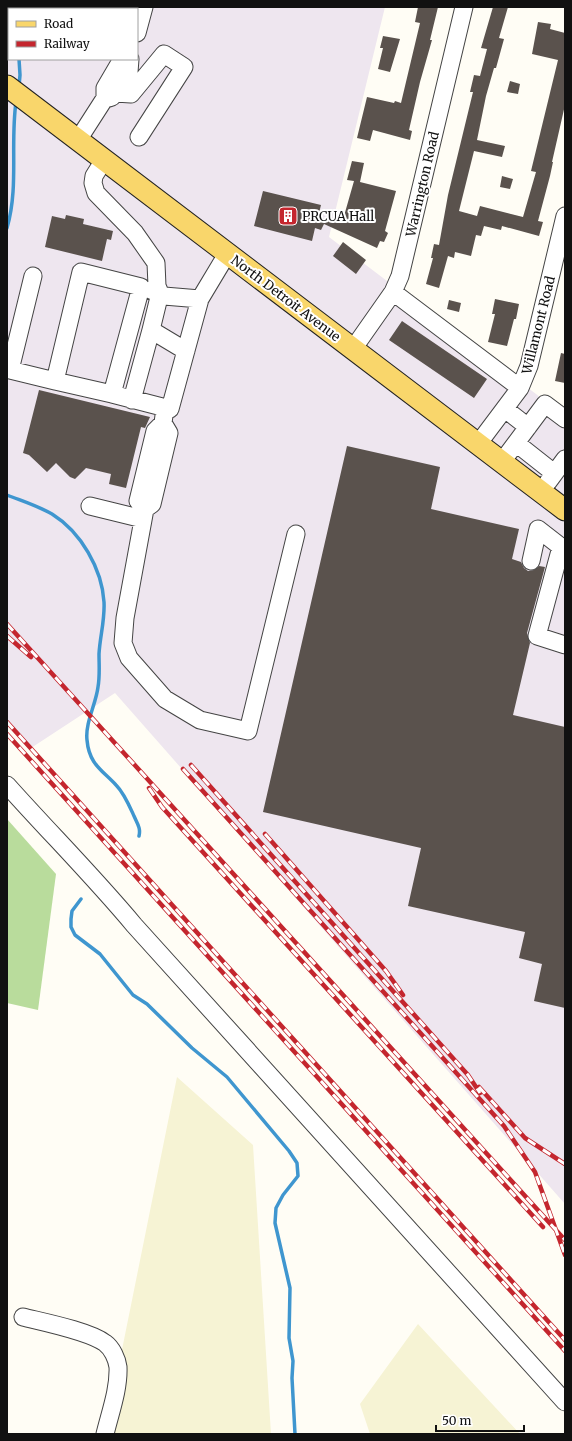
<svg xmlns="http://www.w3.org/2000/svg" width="572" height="1441" font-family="Merriweather,serif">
<rect width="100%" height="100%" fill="#fffdf5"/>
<path fill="#eee6ef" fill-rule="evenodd" d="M7 7H385L329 237 565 416V1204L115 693 31 748 7 722ZM9 9H137V59H9Z"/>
<path fill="#f6f3d4" d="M177 1077 253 1145 271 1434H105Z
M418 1324 520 1434H370L360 1404Z"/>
<path fill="#b9dc9c" d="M7 819 56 874 38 1010 7 1003Z"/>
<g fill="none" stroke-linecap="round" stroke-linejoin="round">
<path stroke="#3f96cf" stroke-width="3.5" d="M7 7 9 27
M19 59 20 75 19 86
M7 228C19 187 10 144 16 102
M7 495C22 501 38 506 52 514 81 532 102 569 104 602 105 620 100 636 99 654 99 665 100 676 98 687 96 704 85 723 87 740 89 764 102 770 116 785 124 793 129 805 134 816 137 823 141 828 139 836
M81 899 72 911 71 919V927L75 935 100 954 133 995 147 1004 192 1048 227 1077 289 1151 297 1163 298 1176 283 1195 276 1208 275 1223 290 1288 289 1338 293 1361 292 1378 295 1434"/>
</g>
<path fill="#5a524d" d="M418 7H438L430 40H432L420 82 409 130 412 131 410 140 373 130 370 141 357 138 367 97 394 103 395 101 401 103 420 23 415 22Z
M493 7H508L499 38 504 39 496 68H494L486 96 477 140 505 146 502 157 474 151 459 211 477 216 480 206 523 217 536 172 531 171 558 60 532 54 538 22 551 24 550 29 565 33V105L552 162H553L550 176 538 221 543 222 539 236 502 226 501 230 484 226 481 236 476 235 471 256 455 252 454 258 448 256 439 288 426 284 433 258H431L434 244 439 245 448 195 473 92H470L474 75 480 76 487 49 481 48Z
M383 36 400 39 390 72 378 69 383 48H380Z
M510 81 520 84 518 94 507 92Z
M352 161 364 163 360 182 396 191 385 231 388 233 384 242 380 241 377 248 324 224 321 230 315 228 312 241 254 226 263 191 321 205 318 217 342 223 354 181 347 180Z
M502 176 513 179 510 189 500 187Z
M66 215 84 219 83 224 113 231 111 240 107 239 102 261 45 247 52 216 65 219Z
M343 242 366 260 356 274 333 256Z
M495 299 519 304 516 319H514L507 346 488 342 495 314H492Z
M449 300 461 303 459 312 447 309Z
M402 321 487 379 474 398 389 340Z
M561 353 565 354V383L555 381Z
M39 390 150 417 145 428 141 427 126 488 109 484 111 474 86 468 75 479 70 477 56 463 47 472 29 455 23 453Z
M347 446 440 467 431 509 519 529 512 559 521 562 524 568 528 571 534 570 539 566 545 567 527 633 530 643 513 715 565 727V1008L534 1001 542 964 519 958 525 932 408 906 421 848 263 812Z"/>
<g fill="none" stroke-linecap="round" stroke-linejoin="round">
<defs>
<path id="minor" d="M137 33 144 7
M115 93 131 94 164 54 184 67 139 137
M109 98 112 97 129 72 130 59
M78 140 105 98V88L122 59 129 61
M104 160 94 176 93 183 96 193 135 233 156 263 157 286 160 293 151 330 186 351
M33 276 10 370 55 381
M151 290 164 296 200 299 227 254
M393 292 520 388
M353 349 393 292 400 276 464 7
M112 394 55 381 81 272 141 287 112 394 170 409 200 299
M132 400 151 330
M505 409 528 427
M163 423 155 431 138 501 145 509 152 504 169 433 163 423 165 408
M516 443 554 473
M478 444 520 388 529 366 565 216
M501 463 545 404 565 419
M548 482 565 459
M90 506 143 519
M145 509 125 618 123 643 129 658 165 699 200 720 248 731 296 534
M561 547 537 636 565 645
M531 561 538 529 565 550
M7 785C49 832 94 877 134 925L565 1402
M23 1317C43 1322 89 1331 105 1343 112 1348 117 1359 118 1367 119 1389 110 1413 105 1434"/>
<path id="major" d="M7 86 565 510"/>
</defs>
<use href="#minor" stroke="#444" stroke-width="19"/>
<use href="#major" stroke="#222" stroke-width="23"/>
<use href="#minor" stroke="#fff" stroke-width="17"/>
<use href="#major" stroke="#f9d66b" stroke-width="21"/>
<defs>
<path id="rail" d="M7 624 565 1240
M7 636 31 657
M7 722 565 1340
M7 734 565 1351
M191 765 468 1075 480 1093
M183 769 504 1126 535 1172 565 1255
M149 788 162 807 543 1227
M265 834 386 971 403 995
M479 1087 525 1138 565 1164"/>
</defs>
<use href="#rail" stroke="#c4262e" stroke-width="4.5"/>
<use href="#rail" stroke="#fff" stroke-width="3" stroke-dasharray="9" stroke-linecap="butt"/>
</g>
<defs>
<symbol id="building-square" viewBox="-11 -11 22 22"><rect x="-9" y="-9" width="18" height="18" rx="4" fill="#c4262e" stroke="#fff"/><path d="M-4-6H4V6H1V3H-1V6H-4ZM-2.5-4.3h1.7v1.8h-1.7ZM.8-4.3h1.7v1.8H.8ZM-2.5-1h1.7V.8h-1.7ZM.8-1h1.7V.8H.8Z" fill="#fff"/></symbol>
</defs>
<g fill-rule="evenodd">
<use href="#building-square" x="277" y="205" width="22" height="22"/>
</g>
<g text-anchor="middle" stroke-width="4" stroke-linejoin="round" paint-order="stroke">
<g font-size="13" fill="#111" stroke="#fff">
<text transform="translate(422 184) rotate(-77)" y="5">Warrington Road</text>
<text transform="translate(286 298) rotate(37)" y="5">North Detroit Avenue</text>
<text transform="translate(538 325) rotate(-76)" y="5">Willamont Road</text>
</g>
<g font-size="13" fill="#111" stroke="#fff" text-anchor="start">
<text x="302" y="221">PRCUA Hall</text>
</g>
</g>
<rect width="572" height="1441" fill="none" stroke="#111111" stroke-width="16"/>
<rect x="8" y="8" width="130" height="52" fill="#ffffff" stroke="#a0a0a0"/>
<rect x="16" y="21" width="20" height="6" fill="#f9d66b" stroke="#a0a0a0"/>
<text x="44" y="28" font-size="12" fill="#111111">Road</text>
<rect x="16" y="41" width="20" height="6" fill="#c4262e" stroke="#a0a0a0"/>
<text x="44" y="48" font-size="12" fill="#111111">Railway</text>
<path d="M436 1425v6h88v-6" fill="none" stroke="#111111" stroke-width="2"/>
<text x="442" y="1425" font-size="12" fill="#111111" stroke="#ffffff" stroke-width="3" paint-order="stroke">50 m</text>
</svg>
